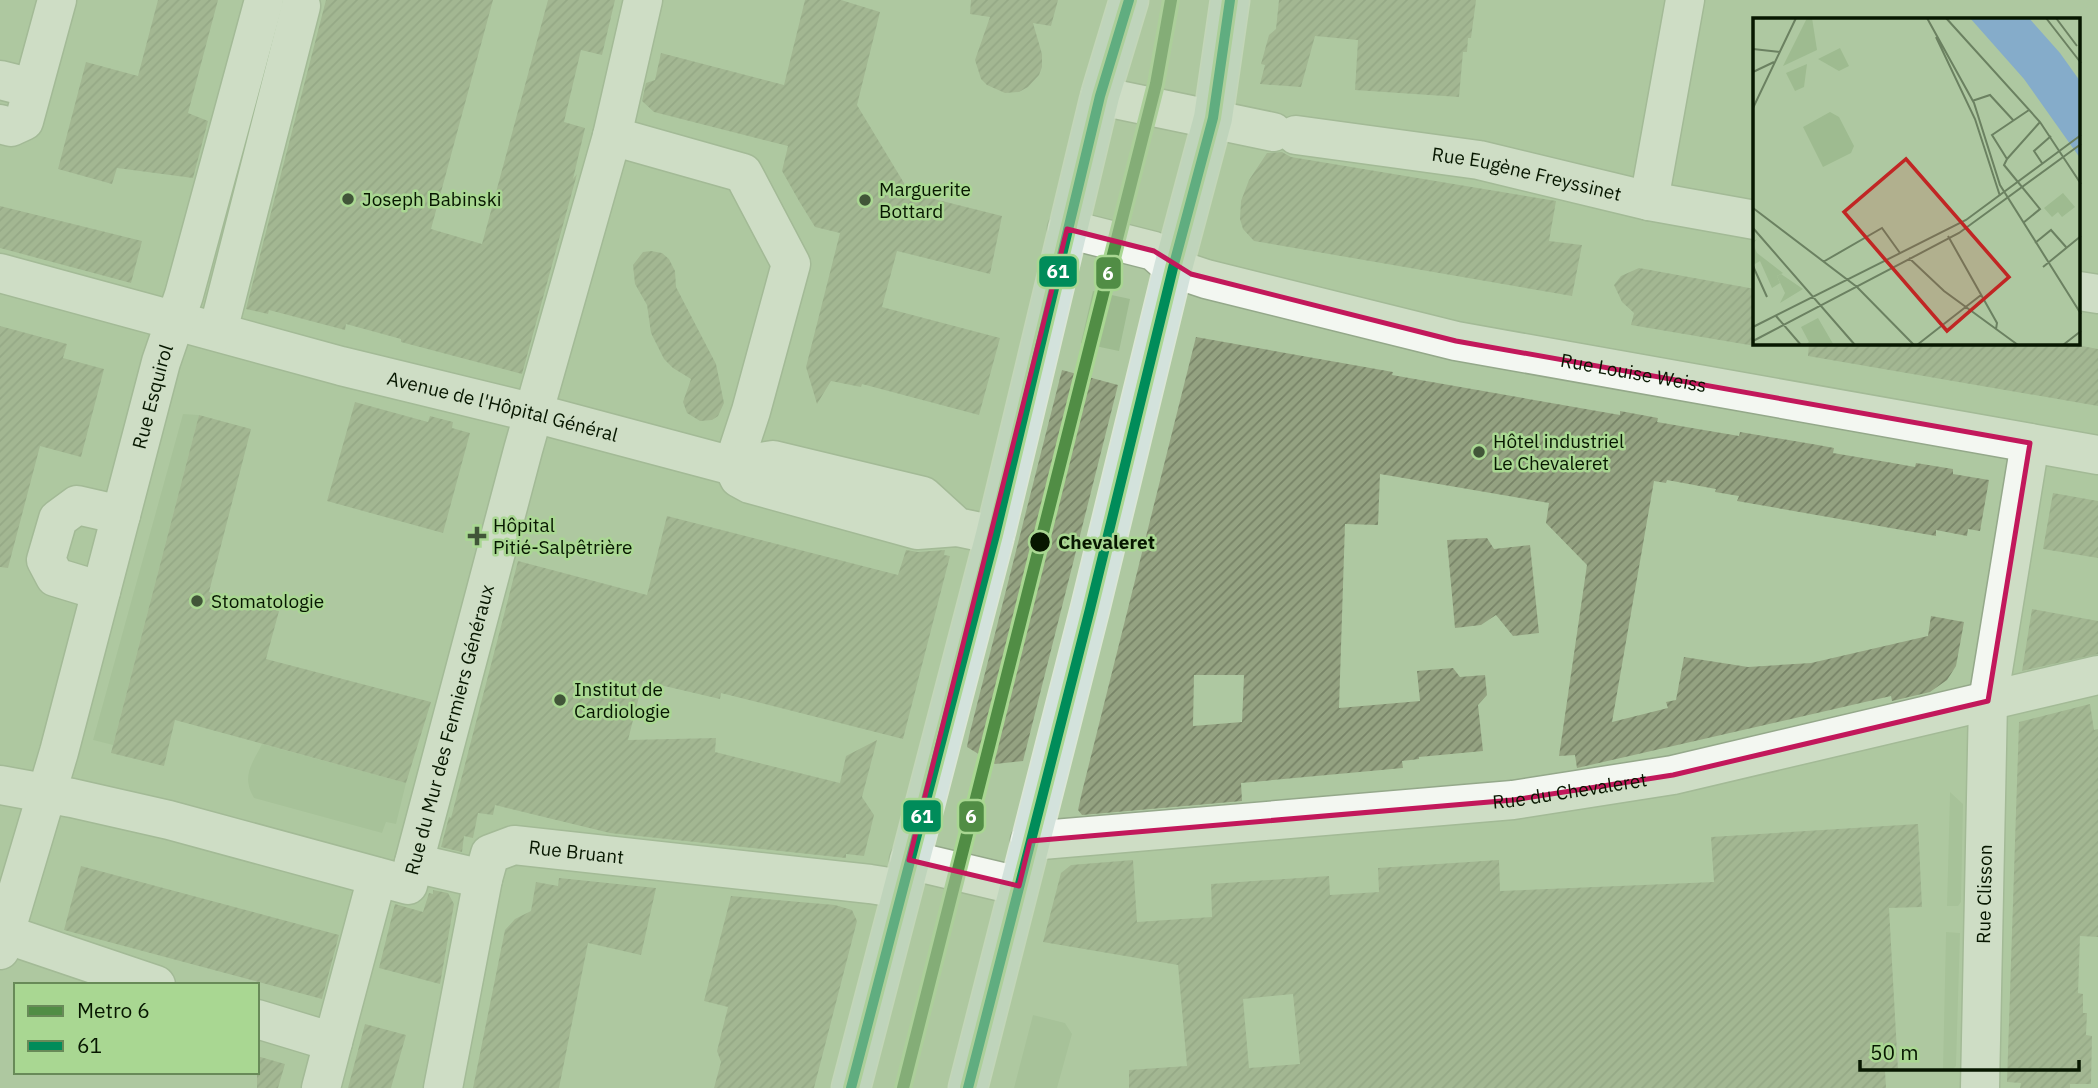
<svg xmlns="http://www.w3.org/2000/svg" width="2098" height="1088" font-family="'IBM Plex Sans',sans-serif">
<defs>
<pattern id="building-hatch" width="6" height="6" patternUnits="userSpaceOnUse" patternTransform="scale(1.75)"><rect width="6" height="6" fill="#94a281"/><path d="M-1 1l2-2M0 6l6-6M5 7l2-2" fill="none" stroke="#778367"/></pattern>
</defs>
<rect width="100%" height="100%" fill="#aec8a1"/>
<path fill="#9ebb90" d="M1093 291 1130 299 1119 351 1081 343Z
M183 414 199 415 113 745 93 740Z
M262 744 406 783 396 824 386 822 382 833 254 798C241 776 252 764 262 744Z
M1950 792 1963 804 1961 902 1958 906H1947Z
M1946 932 1960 933 1956 1066 1953 1069H1943Z
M1033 1015 1065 1023 1072 1034 1057 1088H1014Z"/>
<path fill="url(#building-hatch)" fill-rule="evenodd" d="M158 0H218L188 113 208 121 193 178 117 168 112 184 58 169 86 62 138 76Z
M326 0H493L431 229 482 244 548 0H615L602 55 581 50 564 122 585 128 573 179 577 174 522 374 401 342V339L346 324 345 330 269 310 268 314 246 309Z
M805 0H841L880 12 857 105 910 193 1002 216 990 274 897 251 882 307 1000 338 979 415 862 384 861 387 831 381 817 404 806 367 840 233 815 227 799 201 782 171 788 146 654 112 642 101 646 83 655 80 661 53 784 85Z
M971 0H1058L1051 26 1033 23 1042 54V67L1039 75 1028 87 1019 92 1005 93 987 85 981 79 975 60 990 17 970 14Z
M1279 0H1476L1471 38H1468L1467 52H1463L1459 97 1355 90 1358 40 1315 36 1301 87 1260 84 1265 65 1261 64 1269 35 1276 29Z
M1282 152 1291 157 1556 201 1549 241 1582 245 1572 296 1254 241 1243 229 1240 219 1241 201 1249 180 1267 153Z
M0 206 142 241 131 283 0 248Z
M651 251 662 253 669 259 675 271 676 287 716 364 724 403 718 416 712 420 700 421 687 413 683 402 691 379 673 368 664 359 651 333 647 305 635 284 633 265 643 252Z
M1639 268 1755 289V346L1631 325 1634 313 1622 302 1614 285 1621 276Z
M0 326 67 344 63 358 104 369 81 457 40 446 8 568 0 567Z
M1196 337 1393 372 1392 375 1620 415V411L1658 418 1657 422 1692 428 1739 436 1740 432 1818 445 1834 448 1833 453 1887 462 1915 467 1916 463 1953 469V474L1989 480 1980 531 1968 529 1967 536 1936 530V536L1737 501 1739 496 1715 492 1716 489 1667 480 1666 483 1654 481 1612 722 1668 708 1666 702 1676 700 1684 657 1748 667 1811 663 1928 636 1931 616 1964 622 1956 666 1947 680 1930 692 1892 701 1891 696 1577 768 1575 755 1559 756 1587 565 1546 523 1549 503 1380 474 1378 525 1345 524 1339 708 1420 701 1417 671 1453 668 1460 677 1485 675 1487 695 1478 705 1483 751 1419 757V759L1402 761 1403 768 1241 783 1242 801 1082 815 1078 810 1082 792ZM1194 675H1244L1242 722 1193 726Z
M1809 343H2066L2098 349V406L1808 356Z
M1062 370 1118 385 1023 761 995 764 967 747 969 736Z
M355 402 428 422 430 416 453 422 452 428 470 433 443 533 327 501Z
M199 415 251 429 209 592 279 611 266 659 431 702 406 783 175 720 164 766 111 753Z
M2053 493 2098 501V558L2043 549Z
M667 516 898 575 906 550 918 552 945 550 944 555 950 556 903 739 721 693 720 699 643 681 628 740 716 738 715 752 840 783 846 756 877 740 862 797 874 815 864 856 846 854V858L610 833 495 805 493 815 478 813 473 838 464 836 462 852 441 847 449 817 451 818 518 561 647 595Z
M1487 538 1494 549 1530 545 1539 633 1513 636 1496 615 1481 625 1455 628 1447 540Z
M2032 609 2098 621V654L2022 671Z
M2090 704 2094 730 2098 729V937L2080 936 2078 993 2083 994V1013H2087L2086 1035 2092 1036 2091 1084H2070V1088H2020L2021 1083 2007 1082 2019 722Z
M1918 824 1922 907 1889 908 1898 1070 1885 1071 1886 1088H1129V1070L1187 1066 1178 965 1043 942 1061 873 1071 865 1133 860 1137 922 1212 917 1211 884 1329 876 1330 895 1379 892 1378 868 1499 860 1500 891 1714 882 1711 837ZM1293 994 1300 1064 1249 1068 1243 999Z
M81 866 339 935 322 999 64 930Z
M559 878 656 888 641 955 588 943 559 1088H473L505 930 515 919 531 911 536 882 558 886Z
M433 890 448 893 454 904 440 984 379 968 395 904 423 912 429 893 433 894Z
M731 896 835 905 852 910 857 921 814 1088H714L721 1062 717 1051 728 1007 704 1001Z
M365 1024 406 1035 391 1088H348Z
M257 1056 285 1064 278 1088H257Z"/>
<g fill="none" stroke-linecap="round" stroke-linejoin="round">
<defs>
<g id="minor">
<path d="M0 80 32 88"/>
<path d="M1100 96 1273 132"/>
<path d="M0 124 11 127 24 121 57 0"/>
<path id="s1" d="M1296 135 1479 160 1649 201 1755 220"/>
<path d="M612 136 743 173 791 264 751 411 733 466 739 478 750 484 917 530 957 527"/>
<path d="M1649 201 1685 0"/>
<path id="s2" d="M1067 229 1154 251 1173 268 1206 279 1456 341 2098 455"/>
<path id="s3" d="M0 273 341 366 534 413 733 466 773 460 923 496 957 527 995 535"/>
<path d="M2079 291 2098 294"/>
<path d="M218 331 301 6"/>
<path d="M101 591 55 577 46 560 58 519 77 505 121 515"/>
<path id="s4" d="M0 785 72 798 169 820 408 885 523 450 612 136 643 0"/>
<path id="s5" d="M1030 841 1513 800 1673 775 2098 675"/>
<path d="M909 860 1019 886"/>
<path d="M414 863 483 879"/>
<path d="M5 934 156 985"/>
<path id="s6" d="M0 950 59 752 161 362 184 295 264 0"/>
<path d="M257 1019 333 1042 377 877"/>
<path d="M321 1088 333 1042"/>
<path id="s7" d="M443 1088 483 879 490 854 514 845 870 884 902 889"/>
<path id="s8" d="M1980 1088 1988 701 2030 443"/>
</g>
<path id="major" d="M851 1088 995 535 1100 96 1129 0
M968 1088 1090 609 1173 268 1213 118 1230 0"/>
</defs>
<use href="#minor" stroke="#94a88a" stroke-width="41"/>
<use href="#major" stroke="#dbe6d5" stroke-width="41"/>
<use href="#minor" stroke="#f3f7f1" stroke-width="38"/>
<use href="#major" stroke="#d3e2dc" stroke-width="38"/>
<defs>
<path id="bus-1" d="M851 1088 995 535 1100 96 1129 0
M968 1088 1090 609 1173 268 1213 118 1230 0"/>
</defs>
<use href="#bus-1" stroke="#a9d792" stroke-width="16"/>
<use href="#bus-1" stroke="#008c5a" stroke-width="10"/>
<defs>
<path id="metro-1" d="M903 1088 1156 84 1171 0"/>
</defs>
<use href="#metro-1" stroke="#a9d792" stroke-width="18"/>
<use href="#metro-1" stroke="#518d45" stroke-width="12"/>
</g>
<path d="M0 0H2098V1088H0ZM1067 229 1154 251 1191 274 1456 341 2030 443 1988 701 1673 775 1513 800 1030 841 1019 886 909 860Z" fill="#aec8a1" fill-opacity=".55" fill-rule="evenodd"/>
<path fill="none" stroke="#c2185b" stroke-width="5" stroke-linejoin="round" d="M1067 229 1154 251 1191 274 1456 341 2030 443 1988 701 1673 775 1513 800 1030 841 1019 886 909 860Z"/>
<g fill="#415538" stroke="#a9d792" stroke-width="2.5">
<circle cx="348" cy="199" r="7"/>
<circle cx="865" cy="200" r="7"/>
<circle cx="1479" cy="452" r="7"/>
<path d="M473.5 525.5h7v7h7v7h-7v7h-7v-7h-7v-7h7z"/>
<circle cx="197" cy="601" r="7"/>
<circle cx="560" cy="700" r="7"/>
</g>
<circle fill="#071700" stroke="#a9d792" stroke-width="2.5" cx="1040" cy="542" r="11"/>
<g text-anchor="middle" stroke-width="5" stroke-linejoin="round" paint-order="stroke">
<g font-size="19" fill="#071700" stroke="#a9d792">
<text dy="7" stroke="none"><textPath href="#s1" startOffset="234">Rue Eugène Freyssinet</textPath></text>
<text dy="7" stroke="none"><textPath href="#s2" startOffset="588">Rue Louise Weiss</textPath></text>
<text dy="7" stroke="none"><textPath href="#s6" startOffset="574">Rue Esquirol</textPath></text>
<text dy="7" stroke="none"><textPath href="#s3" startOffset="520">Avenue de l'Hôpital Général</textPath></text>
<text dy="7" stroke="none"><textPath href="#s4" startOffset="581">Rue du Mur des Fermiers Généraux</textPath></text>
<text dy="7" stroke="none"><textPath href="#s5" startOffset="542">Rue du Chevaleret</textPath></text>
<text dy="7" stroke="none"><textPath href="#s7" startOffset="327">Rue Bruant</textPath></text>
<text dy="7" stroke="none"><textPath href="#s8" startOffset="194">Rue Clisson</textPath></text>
</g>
<g font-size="19" fill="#071700" stroke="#a9d792" text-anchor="start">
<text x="879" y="196">Marguerite<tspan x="879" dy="22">Bottard</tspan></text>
<text x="362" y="206">Joseph Babinski</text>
<text x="1493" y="448">Hôtel industriel<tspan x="1493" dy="22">Le Chevaleret</tspan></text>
<text x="493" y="532">Hôpital<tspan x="493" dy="22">Pitié-Salpêtrière</tspan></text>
<text x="211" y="608">Stomatologie</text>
<text x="574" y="696">Institut de<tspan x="574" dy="22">Cardiologie</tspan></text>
</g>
<g font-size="19" font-weight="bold" fill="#071700" stroke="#a9d792" text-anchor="start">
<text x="1058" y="549">Chevaleret</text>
</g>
</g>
<g transform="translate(1753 18)">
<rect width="327" height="327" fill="#aec8a1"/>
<path d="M87 30 96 48 86 53 65 41ZM54 46 51 69 42 73 33 55Z" fill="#9ebb90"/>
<path d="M54 0H59L64 32 30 48ZM310 175 322 189 309 199 305 194 299 199 291 190ZM28 256 50 271 27 285 32 275 24 258Z" fill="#9ebb90"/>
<path d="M77 94 86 99 101 128 98 135 70 149 50 109ZM4 221 0 226 4 235 30 255 24 258 27 265 19 270 7 243 2 246 0 242V223ZM65 300 79 324 81 327H52L56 324 48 309Z" fill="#9ebb90"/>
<path d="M217 0H276L307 35 327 63V140L271 61Z" fill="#85acca"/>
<path fill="none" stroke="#6b8161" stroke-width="2" d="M174 0 221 85 247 167 328 296M193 0 287 104 328 166M293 0 328 45M303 0 324 28M183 19 222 101 247 178M0 31 27 34M0 54 21 44M219 83 237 77 260 102M0 90 43 0M254 141 287 104M289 145 281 133 298 118M0 190 104 269 161 327M270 205 287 191 251 147 254 141 239 117 276 92M0 210 102 327M195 218 244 305 243 311M282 225 298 212 313 229M156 240 191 273 265 327M70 244 129 210 147 235M0 248 14 279M290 249 328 218M23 298 48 327M0 309 213 202 328 117M0 323 206 215 328 126M164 327 228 277M310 327 328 313"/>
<path fill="#c12624" fill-opacity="0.15" stroke="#c12624" stroke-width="3.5" d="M153 141 256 259 194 313 91 194Z"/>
<rect width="327" height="327" fill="none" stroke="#071700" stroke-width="3.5"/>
</g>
<g stroke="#a9d792" stroke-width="2.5">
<rect x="1038" y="255" width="40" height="33" rx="7" fill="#008c5a"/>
<rect x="1095" y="256" width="27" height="34" rx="7" fill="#518d45"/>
<rect x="902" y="799" width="40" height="34" rx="7" fill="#008c5a"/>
<rect x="958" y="800" width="27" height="33" rx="7" fill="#518d45"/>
</g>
<g font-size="19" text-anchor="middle" font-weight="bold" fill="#fff">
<text x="1058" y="278">61</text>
<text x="1108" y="280">6</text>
<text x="922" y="823">61</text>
<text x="971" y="823">6</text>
</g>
<rect x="14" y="983" width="245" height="91" fill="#a9d792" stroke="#688a58" stroke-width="2"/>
<rect x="28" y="1006" width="35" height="10" fill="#518d45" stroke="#688a58" stroke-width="2"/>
<text x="77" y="1018" font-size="21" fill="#071700">Metro 6</text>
<rect x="28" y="1041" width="35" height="10" fill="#008c5a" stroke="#688a58" stroke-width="2"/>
<text x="77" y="1053" font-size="21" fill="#071700">61</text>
<path d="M1860 1060v10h219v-10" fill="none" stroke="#071700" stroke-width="3.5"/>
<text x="1870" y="1060" font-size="21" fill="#071700" stroke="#a9d792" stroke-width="5" paint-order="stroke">50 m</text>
</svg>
